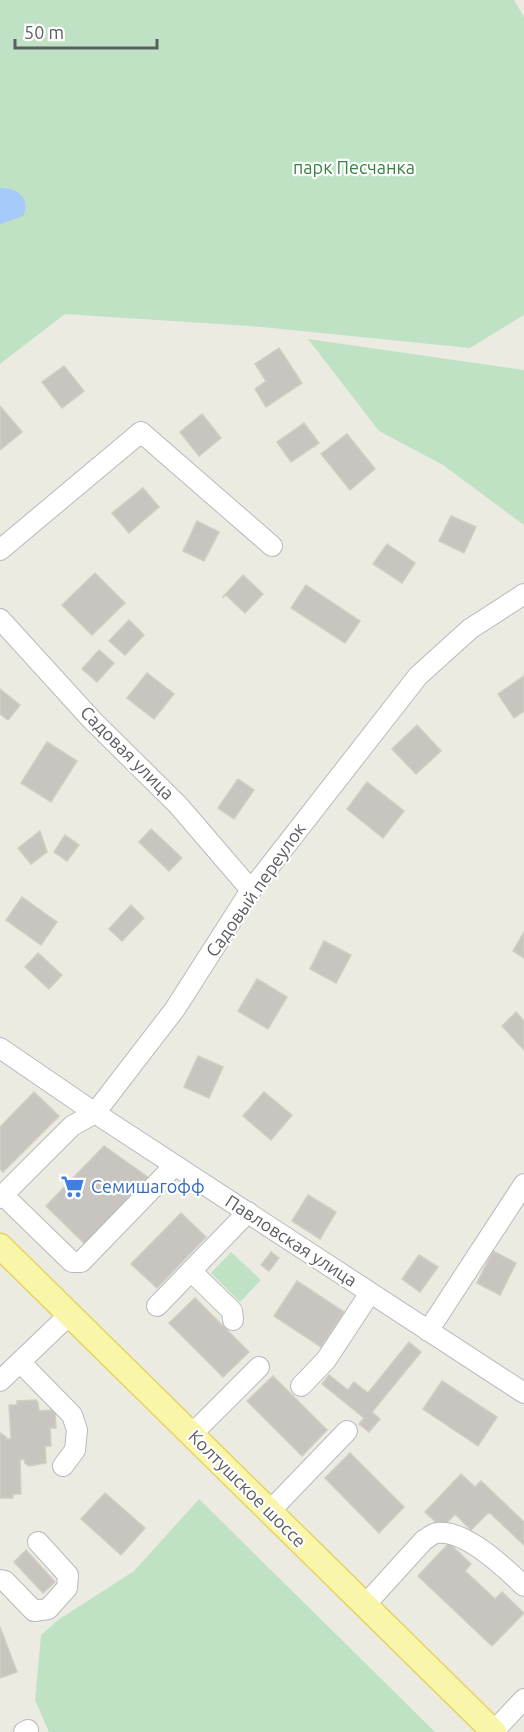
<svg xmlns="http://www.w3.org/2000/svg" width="524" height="1732" font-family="Ubuntu,sans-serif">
<rect width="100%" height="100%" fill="#ecebe2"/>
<path fill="#c0e2c4" d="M0 0H514L524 17V315L470 348 262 327 65 314 0 364Z
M308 339 524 370V525L443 465 379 431Z
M231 1252 261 1280 240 1302 211 1273Z
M199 1499 435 1732H49L35 1700 41 1635 58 1620 134 1571Z"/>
<path fill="#a6caf9" d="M0 188C16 188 32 198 23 216L0 224Z"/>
<path fill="#c8c5c0" stroke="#d0cdc1" stroke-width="1.5" d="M279 348 302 383 266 407 255 389 266 381 255 364Z
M64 366 84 391 62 408 42 382Z
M0 406 22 432 0 450Z
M202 414 221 438 199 456 180 432Z
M304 423 319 443 291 462 277 442Z
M347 434 375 469 350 490 321 454Z
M143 488 159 507 129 533 112 513Z
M451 516 476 527 464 553 439 541Z
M197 521 219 532 204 561 183 551Z
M387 544 415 563 402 583 373 564Z
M95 573 125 603 92 635 62 605Z
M243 575 263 594 245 613 226 595 222 598Z
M306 585 360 621 345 643 291 608Z
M129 620 144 635 125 655 109 641Z
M99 650 114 663 97 682 82 669Z
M147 673 174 694 154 719 127 698Z
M524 676V711L514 718 498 694Z
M0 689 20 705 8 720 0 714Z
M417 725 441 751 416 774 392 749Z
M47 742 77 761 51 802 21 783Z
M238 779 254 790 234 819 218 808Z
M367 782 404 811 383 838 347 809Z
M151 829 182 858 169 871 139 842Z
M40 831 47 852 31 864 18 848Z
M65 835 79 845 67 861 54 852Z
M22 897 57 922 41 945 6 920Z
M131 905 144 918 122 941 109 929Z
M524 932V958L513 951Z
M324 941 351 955 336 983 310 969Z
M38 953 62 975 49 989 25 967Z
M257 979 287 997 268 1029 238 1011Z
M516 1012 524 1021V1050L502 1026Z
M198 1056 223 1067 209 1098 184 1087Z
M34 1092 59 1116 3 1172 0 1169V1127Z
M264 1092 292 1115 271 1140 243 1116Z
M104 1146 152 1180 87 1246 46 1206Z
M308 1195 336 1212 320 1239 292 1221Z
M181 1213 206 1237 157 1288 131 1264Z
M493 1251 516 1263 500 1295 477 1283Z
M271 1252 279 1258 269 1271 261 1265Z
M419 1255 438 1267 420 1292 402 1279Z
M297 1281 344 1312 321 1347 274 1316Z
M195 1298 249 1352 223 1377 169 1323Z
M409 1342 421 1352 372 1412 380 1419 369 1432 359 1424 364 1418 322 1384 329 1375 348 1390 354 1382 368 1393Z
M273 1376 327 1430 302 1456 247 1401Z
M442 1381 497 1417 478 1446 423 1409Z
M36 1400 38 1403 39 1411 52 1410 55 1412 56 1428H50L51 1446H45L46 1463 29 1466 25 1463 24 1459 20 1460 21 1494H13V1498H0V1433L6 1437V1439H11L9 1405H17V1401Z
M350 1453 404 1507 379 1533 325 1478Z
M461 1474 475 1487 481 1481 524 1522V1545L489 1512 471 1530 455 1514 442 1528 425 1512Z
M105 1493 145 1528 121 1555 81 1519Z
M449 1543 471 1564 465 1571 495 1599 502 1592 524 1613 492 1646 418 1576Z
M26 1550 55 1582 43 1593 14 1562Z
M0 1627 17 1672 0 1678Z"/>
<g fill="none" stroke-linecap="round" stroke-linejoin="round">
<defs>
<path id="minor" d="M0 550 141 432 272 546
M0 619 92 720 178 805 251 890
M0 1048 95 1113 524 1393
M3 1195 72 1262H81L175 1165
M0 1198 72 1126 95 1113 175 1009 251 890 418 676 470 629 524 594
M191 1271 232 1311 233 1320
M157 1306 248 1212
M428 1331 524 1184
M20 1362 72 1415 77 1430 75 1450 63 1466
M0 1381 70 1314
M301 1386 326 1360 370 1293
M191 1435 259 1367
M269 1512 347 1431
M0 1580 5 1581 34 1611 48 1609 67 1588 68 1575 38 1542
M365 1605 424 1540C428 1538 433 1533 437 1533 465 1529 505 1568 524 1586
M24 1732 28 1730
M493 1732 524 1699"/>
<path id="major" d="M0 1246 494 1732"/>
</defs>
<use href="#minor" stroke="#b7b9be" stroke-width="22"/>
<use href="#major" stroke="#e7d260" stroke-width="27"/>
<use href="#minor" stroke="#fff" stroke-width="20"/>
<use href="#major" stroke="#f9f6aa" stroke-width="24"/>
</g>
<defs>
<symbol id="supermarket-bare" viewBox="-9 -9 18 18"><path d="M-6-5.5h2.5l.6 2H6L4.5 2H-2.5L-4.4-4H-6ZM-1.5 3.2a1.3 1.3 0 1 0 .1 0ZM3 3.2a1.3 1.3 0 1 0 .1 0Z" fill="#3f7fe0" stroke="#fff" stroke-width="2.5" paint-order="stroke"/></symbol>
</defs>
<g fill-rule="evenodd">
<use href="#supermarket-bare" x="56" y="1170" width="33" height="33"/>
</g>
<g text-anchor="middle" stroke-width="4.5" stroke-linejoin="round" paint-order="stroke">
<g font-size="18" fill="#3a8146" stroke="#fff">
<text x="354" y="174">парк Песчанка</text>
</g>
<g font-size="18" fill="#5a5d62" stroke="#fff">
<text transform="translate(127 753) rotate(45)" y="6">Садовая улица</text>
<text transform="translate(256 890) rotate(-55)" y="6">Садовый переулок</text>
<text transform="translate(291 1241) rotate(33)" y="6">Павловская улица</text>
<text transform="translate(247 1489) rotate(45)" y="6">Колтушское шоссе</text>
</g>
<g font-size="18" fill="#366cbe" stroke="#fff" text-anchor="start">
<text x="91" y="1193">Семишагофф</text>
</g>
</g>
<path d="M15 39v9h142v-9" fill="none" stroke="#5a5d62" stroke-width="3"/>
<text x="24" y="39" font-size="18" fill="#5a5d62" stroke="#ffffff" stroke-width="4.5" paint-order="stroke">50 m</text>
</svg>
